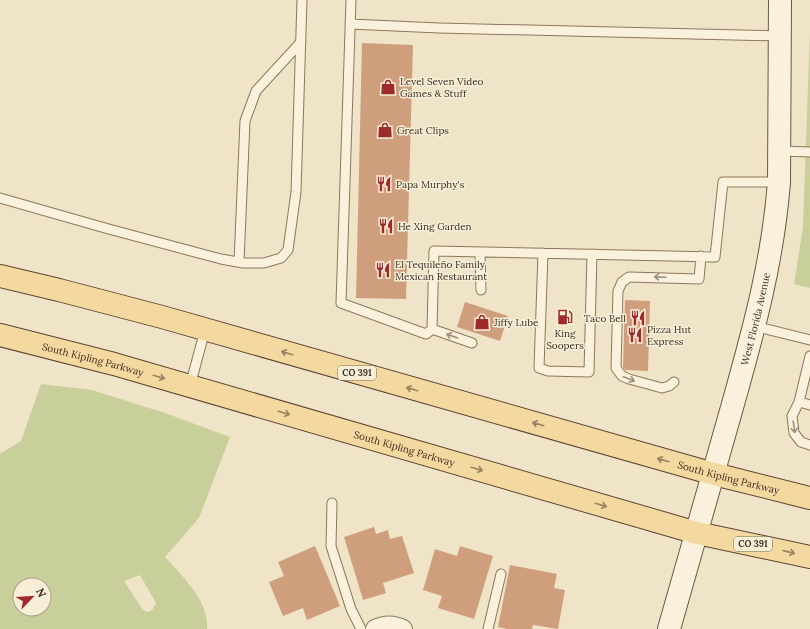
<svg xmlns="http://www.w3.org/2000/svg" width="810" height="629" font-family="Lora,serif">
<rect width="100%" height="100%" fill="#f0e4c8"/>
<path fill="#c9cf9b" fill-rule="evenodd" d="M810 30V288L794 284 803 227Z
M41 384 92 390 165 413 230 437 199 518 165 557C182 576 209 600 207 629H0V454L21 441ZM140 575 156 603 153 609 148 612 143 610 124 581ZM20 585H44V609H20Z"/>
<path fill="#cf9f7d" d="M362 43 413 45 406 299 356 298Z
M625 300 650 301 648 371 625 370 623 367Z
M465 302 508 316 500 341 457 327Z
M374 527 376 534 388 530 390 539 402 536 414 573 383 583 386 593 363 600 344 537Z
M315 546 340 606 307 620 303 608 283 616 269 582 284 576 278 562Z
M460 546 493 556 474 619 438 608 442 596 423 590 435 549 457 556Z
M510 565 557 574 554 588 565 590 558 629 533 625 532 629H507L498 627Z"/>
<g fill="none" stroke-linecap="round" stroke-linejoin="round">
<defs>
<path id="lane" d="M351 0 341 303 426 334 432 329 434 251 715 257 723 182H779
M350 24 439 28 780 36
M780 151 810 152
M0 198 105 228 221 259 243 263H264L281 258 288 250 296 192 302 0
M480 252 481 290
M543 253 539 368 548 371 589 372 592 254
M239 262 245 121 256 91 301 42
M754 326 810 340
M432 329 472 343
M810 356 799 402 792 416 794 433 801 442 810 445
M674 382 669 386 662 388 629 379 622 376 616 368 618 291 622 282 629 277 699 279 701 256
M190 386 205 330
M799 402 810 405
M332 503 331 546 351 609 361 629
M488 629 501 574"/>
<path id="street" d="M375 629C385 624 393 624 403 629"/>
<g id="secondary">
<path id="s1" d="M669 629C690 554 712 479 733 404 754 329 773 260 779 182L780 0"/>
</g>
<g id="primary">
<path id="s2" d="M0 276 59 290 162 317 714 474 810 498"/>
<path id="s3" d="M0 335 114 364 697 533 810 557"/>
</g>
</defs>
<use href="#lane" stroke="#8d765c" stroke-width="11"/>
<use href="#street" stroke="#8d765c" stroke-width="20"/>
<use href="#secondary" stroke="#6f573f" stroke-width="24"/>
<use href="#primary" stroke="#5b4430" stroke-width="24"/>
<use href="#lane" stroke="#faf1dc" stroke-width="9"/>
<use href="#street" stroke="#faf1dc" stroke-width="18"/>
<use href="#secondary" stroke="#faf1dc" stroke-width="22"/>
<use href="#primary" stroke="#f3d9a0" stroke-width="22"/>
</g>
<defs><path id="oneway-shaft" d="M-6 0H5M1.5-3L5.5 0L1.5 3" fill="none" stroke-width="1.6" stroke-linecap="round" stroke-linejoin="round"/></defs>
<g stroke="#9c907e">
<use href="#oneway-shaft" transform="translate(660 277) rotate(-178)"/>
<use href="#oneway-shaft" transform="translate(452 336) rotate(-161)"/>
<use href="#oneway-shaft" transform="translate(629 379) rotate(21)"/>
<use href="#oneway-shaft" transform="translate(794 427) rotate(82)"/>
</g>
<g stroke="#988460">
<use href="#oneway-shaft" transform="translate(287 353) rotate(-164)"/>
<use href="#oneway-shaft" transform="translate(159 377) rotate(16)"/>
<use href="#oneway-shaft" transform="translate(412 389) rotate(-164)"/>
<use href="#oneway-shaft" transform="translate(284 413) rotate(16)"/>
<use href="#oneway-shaft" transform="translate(538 424) rotate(-164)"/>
<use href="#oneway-shaft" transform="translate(663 460) rotate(-164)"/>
<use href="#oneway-shaft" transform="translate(477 469) rotate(16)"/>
<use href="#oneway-shaft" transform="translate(601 505) rotate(16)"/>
<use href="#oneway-shaft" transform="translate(789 552) rotate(13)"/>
</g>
<defs>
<symbol id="shop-bare" viewBox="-9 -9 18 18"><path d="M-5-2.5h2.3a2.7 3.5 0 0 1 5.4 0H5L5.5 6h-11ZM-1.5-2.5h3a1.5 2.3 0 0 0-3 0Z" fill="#9e2a2b" stroke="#f7eed8" stroke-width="2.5" paint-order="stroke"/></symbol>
<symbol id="restaurant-bare" viewBox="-9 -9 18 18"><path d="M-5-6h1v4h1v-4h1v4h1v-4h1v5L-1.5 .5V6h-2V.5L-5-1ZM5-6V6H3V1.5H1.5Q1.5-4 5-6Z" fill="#9e2a2b" stroke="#f7eed8" stroke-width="2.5" paint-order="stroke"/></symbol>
<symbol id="fuel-bare" viewBox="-9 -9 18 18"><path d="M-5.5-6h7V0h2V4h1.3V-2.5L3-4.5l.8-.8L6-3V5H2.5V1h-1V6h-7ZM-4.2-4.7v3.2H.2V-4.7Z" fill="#9e2a2b" stroke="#f7eed8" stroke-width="2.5" paint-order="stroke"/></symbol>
</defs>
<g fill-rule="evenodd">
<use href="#shop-bare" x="377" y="76" width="22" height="22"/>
<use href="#shop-bare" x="374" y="119" width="22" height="22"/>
<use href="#restaurant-bare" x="373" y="173" width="22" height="22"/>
<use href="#restaurant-bare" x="375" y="215" width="22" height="22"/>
<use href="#restaurant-bare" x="372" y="259" width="22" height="22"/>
<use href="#fuel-bare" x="554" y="306" width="22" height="22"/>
<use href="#restaurant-bare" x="627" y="307" width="22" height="22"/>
<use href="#shop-bare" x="471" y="311" width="22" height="22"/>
<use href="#restaurant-bare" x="624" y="324" width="22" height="22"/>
</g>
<g text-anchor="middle" stroke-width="3" stroke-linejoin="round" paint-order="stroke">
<g fill="#f7eed8" stroke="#756857" stroke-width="1">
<rect x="338" y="366" width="38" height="14" rx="3"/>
<rect x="734" y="537" width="38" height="14" rx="3"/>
</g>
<g font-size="9" font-weight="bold" fill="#3d2e20">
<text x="357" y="376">CO 391</text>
<text x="753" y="547">CO 391</text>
</g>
<g font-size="10" fill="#3d2e20" stroke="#f7eed8" text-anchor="start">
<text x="400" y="85">Level Seven Video<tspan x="400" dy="12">Games &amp; Stuff</tspan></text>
<text x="397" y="134">Great Clips</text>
<text x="396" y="188">Papa Murphy's</text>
<text x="398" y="230">He Xing Garden</text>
<text x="395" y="268">El Tequileño Family<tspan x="395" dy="12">Mexican Restaurant</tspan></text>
<text x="626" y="322" text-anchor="end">Taco Bell</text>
<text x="494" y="326">Jiffy Lube</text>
<text x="647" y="333">Pizza Hut<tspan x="647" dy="12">Express</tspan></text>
<text x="565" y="337" text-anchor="middle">King<tspan x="565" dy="12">Soopers</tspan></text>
</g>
<g font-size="10" fill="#3d2e20" stroke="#f7eed8">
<text dy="4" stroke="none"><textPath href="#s1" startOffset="322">West Florida Avenue</textPath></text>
<text dy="4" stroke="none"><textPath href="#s3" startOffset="96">South Kipling Parkway</textPath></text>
<text dy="4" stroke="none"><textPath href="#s3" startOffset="420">South Kipling Parkway</textPath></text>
<text dy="4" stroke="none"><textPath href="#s2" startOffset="756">South Kipling Parkway</textPath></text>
</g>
</g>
<g transform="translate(32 597) rotate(65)"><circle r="19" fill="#f7eed8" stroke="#ada18e"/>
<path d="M0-3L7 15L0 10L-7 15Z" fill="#9e2a2b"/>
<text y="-6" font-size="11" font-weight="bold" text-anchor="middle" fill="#3d2e20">N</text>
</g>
</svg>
